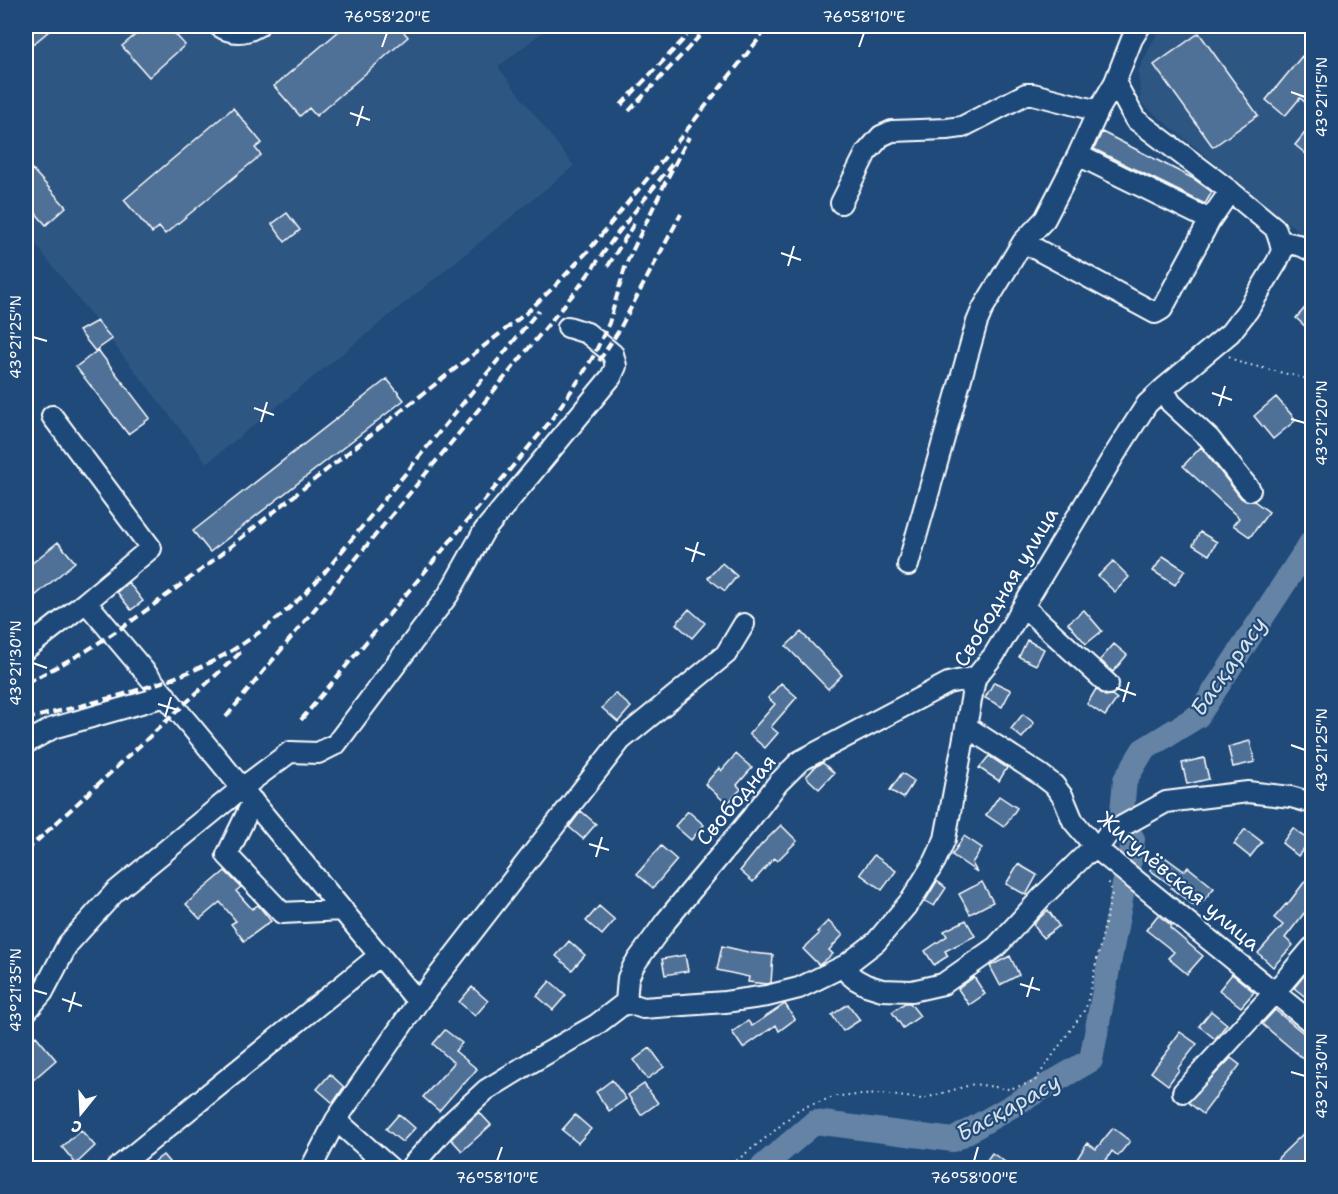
<svg xmlns="http://www.w3.org/2000/svg" width="1338" height="1194" font-family="'Shantell Sans',sans-serif">
<rect width="100%" height="100%" fill="#1f4a7a"/>
<filter id="ink" filterUnits="userSpaceOnUse"><feTurbulence type="fractalNoise" baseFrequency=".0167" numOctaves="2"/><feDisplacementMap in="SourceGraphic" scale="12" xChannelSelector="R" yChannelSelector="G"/><feConvolveMatrix kernelMatrix="1 2 1 2 8 2 1 2 1" color-interpolation-filters="sRGB"/></filter>
<g filter="url(#ink)">
<path fill="#2e5683" d="M26 26H550L498 67 574 166 207 463 26 232Z
M1161 26H1312V232L1302 234 1141 103 1138 71Z"/>
<g fill="none" stroke-linecap="round" stroke-linejoin="round">
<path stroke="#6583a4" stroke-width="24" d="M1122 811 1125 780 1143 750 1198 716 1312 541
M1130 861 1133 839
M761 1168 815 1122 953 1140 1091 1060 1124 884"/>
</g>
<path fill="#507197" stroke="#fff" stroke-width="1.5" d="M26 26H55L26 50Z
M146 26H168L185 45 149 77 122 46Z
M345 26H410L403 31 408 37 316 116 309 108 300 116 274 86Z
M1199 33 1258 115 1213 147 1154 65Z
M1302 56 1312 64V108L1300 98 1285 116 1266 100Z
M233 108 262 143 255 148 261 155 165 234 159 227 152 233 124 200Z
M1312 124V159L1295 145Z
M1102 132 1194 179 1212 192 1205 204 1094 149Z
M32 169 66 207 46 225 26 202V175Z
M287 213 300 230 285 242 272 224Z
M1312 300V324L1308 329 1296 318Z
M97 321 112 339 95 351 79 331Z
M98 350 150 418 128 434 76 367Z
M387 379 404 400 210 552 193 531Z
M1276 397 1296 420 1273 439 1254 416Z
M1201 447 1241 498 1246 501H1254L1269 512 1250 537 1233 525 1239 518 1183 466Z
M1200 532 1217 542 1209 555 1193 545Z
M58 542 75 562 35 596 26 585V568Z
M1163 556 1185 570 1175 585 1153 571Z
M1113 561 1129 577 1115 592 1098 576Z
M722 563 737 576 725 591 708 578Z
M128 582 143 601 131 610 117 592Z
M689 609 705 623 692 638 676 624Z
M1084 610 1102 631 1086 644 1068 623Z
M801 632 842 675 828 689 786 646Z
M1027 640 1044 649 1036 665 1019 657Z
M1114 644 1127 655 1113 672 1100 660Z
M994 682 1011 690 1002 707 985 698Z
M781 683 797 697 771 727 778 733 765 748 749 734 775 704 768 698Z
M1096 689 1105 696 1112 695 1117 699 1105 716 1087 704Z
M615 693 631 707 618 722 602 708Z
M1023 714 1034 723 1022 738 1011 729Z
M1250 741 1255 762 1233 767 1228 747Z
M736 754 752 768 737 785 741 789 727 804 705 784 719 768 721 771Z
M989 756 1007 768 999 781 979 768Z
M1204 758 1209 779 1187 784 1182 763Z
M823 763 834 773 819 789 806 777 816 766Z
M902 773 914 781 903 798 890 790Z
M999 796 1017 808 1004 827 986 815Z
M581 811 596 824 583 839 569 827Z
M688 811 704 825 691 840 675 826Z
M781 825 797 841 777 861 774 858 753 882 740 871 761 845Z
M1293 828 1310 841 1298 856 1282 843Z
M1245 829 1262 842 1250 857 1234 844Z
M964 836 982 848 972 863 977 872 952 855Z
M661 846 677 860 653 888 637 874Z
M874 855 896 871 882 890 860 874Z
M1162 855 1184 871 1188 867 1214 888 1197 908 1171 888 1172 886 1150 870Z
M1018 864 1037 875 1026 895 1006 884Z
M225 871 241 887 236 891 252 909 258 905 271 921 244 941 231 924 236 921 220 902 200 919 186 904Z
M1312 872V903L1285 938 1293 945 1273 967 1258 953 1283 925 1274 918 1286 904 1287 905Z
M937 881 946 888 934 906 925 901Z
M982 882 993 902 970 914 959 894Z
M599 906 615 920 602 935 586 921Z
M1048 910 1059 926 1043 938 1033 924Z
M1158 915 1171 925 1170 928 1203 956 1187 974 1168 958 1174 952 1146 930Z
M966 920 975 936 945 951 948 956 934 965 925 951 947 936 944 931Z
M828 921 843 935 829 950 833 954 819 965 803 949 819 934 817 932Z
M569 941 585 955 572 970 556 956Z
M722 946 752 953 773 955 771 983 767 984 748 982 749 977 717 970Z
M685 955 688 971 665 975 662 959Z
M1010 956 1019 975 1000 985 990 966Z
M1306 973 1312 978V993L1308 999 1294 988Z
M1232 974 1254 992 1241 1007 1219 990Z
M974 977 985 994 969 1005 958 989Z
M550 981 566 995 553 1010 537 996Z
M472 987 488 1001 475 1016 459 1002Z
M905 1003H910L920 1016 903 1028 892 1012Z
M785 1004 795 1019 779 1031 776 1025 743 1048 732 1032 748 1021 752 1026Z
M848 1004 860 1020 843 1031 832 1015Z
M1275 1010 1312 1040V1066L1262 1024Z
M1211 1011 1227 1024 1215 1039 1199 1026Z
M445 1030 462 1043 455 1051 477 1069 464 1084 463 1083 439 1111 423 1097 454 1063 433 1044Z
M1180 1032 1197 1044 1178 1068 1179 1070 1168 1085 1151 1072 1170 1048 1169 1047Z
M36 1036 56 1060 26 1086V1045Z
M650 1048 664 1067 647 1079 634 1060Z
M1231 1058 1240 1065 1203 1114 1188 1102Z
M330 1074 344 1087 333 1103 317 1089Z
M612 1080 626 1099 609 1111 596 1092Z
M644 1084 658 1103 641 1115 628 1095Z
M479 1112 491 1125 462 1151 451 1139Z
M399 1114 415 1128 402 1142 386 1129Z
M575 1115 591 1129 578 1143 562 1130Z
M1113 1128 1130 1141 1118 1156 1112 1151 1101 1168H1091L1077 1159 1087 1143 1096 1149Z
M81 1130 95 1146 76 1164 62 1147Z
M1307 1130 1312 1136V1168H1270L1280 1156Z
M992 1153 1014 1168H981Z
M163 1155 174 1168H146Z"/>
<g fill="none" stroke-linecap="round" stroke-linejoin="round">
<defs>
<path id="minor" d="M219 26C231 34 245 34 258 26
M1078 155 1210 220 1230 191
M841 203 866 153 881 136 892 131 947 129 962 127 1026 94H1033L1098 111
M1280 241 1302 246 1312 251
M1023 242 1155 313 1162 309 1210 220
M1163 389 1171 403 1209 438 1250 490
M52 416 151 548 86 602
M908 565 977 322 983 308 1023 242 1045 219 1078 155 1098 111 1115 82
M1024 607 1108 684
M26 649 86 602 194 730 418 1002
M967 727 1041 775 1054 785 1063 797 1073 821 1097 849 1312 1023
M26 743 53 728 166 696
M253 801 227 855 282 913 343 910
M846 965 849 974 855 979 866 985 882 990 912 991 943 984 996 947 1041 898 1086 854 1097 849 1108 834 1166 802 1248 792 1291 797 1312 803
M626 1002 643 1008 725 1002 767 996 799 988 846 965 876 942 912 899 935 861 945 839 974 684 976 677 994 655 1113 457 1147 404 1163 389 1230 333 1248 310 1277 262 1282 251 1280 241 1275 228 1230 191 1135 119 1115 82 1132 39 1140 26
M626 1002 628 978 634 965 666 921 752 817 778 783 800 761 948 683 976 677
M26 1012 43 992 68 944 115 892 242 788 290 752 318 753 336 744 448 595 484 531 611 377 616 366 613 354 587 333 568 327
M1183 1092 1274 993 1312 948
M117 1168 380 955
M311 1168 336 1120
M390 1168 336 1120 418 1002 621 740 726 654 744 624
M410 1168 448 1125 486 1090 530 1063 596 1025 626 1002"/>
</defs>
<use href="#minor" stroke="#fff" stroke-width="24"/>
<path stroke="#fff" stroke-width="2" stroke-dasharray="1.5 4.5" stroke-linecap="butt" d="M1229 356 1238 362 1312 380
M727 1168 772 1133 799 1109 836 1096 882 1094 922 1099 974 1084 1009 1089 1034 1082 1086 1008 1112 893 1108 880"/>
<use href="#minor" stroke="#1f4a7a" stroke-width="20"/>
<path stroke="#fff" stroke-width="4" stroke-dasharray="9 4.5" stroke-linecap="butt" d="M621 105 687 36
M629 111 709 26
M608 266 635 222
M599 361 618 332 681 214
M26 682 36 678 86 651 129 623 201 570 364 440 525 314 554 287 589 250 674 146 769 26
M226 717 579 287 617 234 672 164
M26 719C81 706 136 693 189 672 241 651 289 613 325 572L539 310
M301 720 548 424 581 377 594 355 609 323 626 264 667 179 689 137
M26 851 242 651"/>
</g>
</g>
<path fill="none" stroke="#fff" stroke-width="2" d="M382 47 387 33M859 47 864 33M1291 92 1305 97M350 113 370 120M357 126 363 106M781 253 801 260M788 266 794 246M33 337 47 341M1212 393 1232 400M1219 406 1225 386M254 408 274 415M1291 419 1305 423M261 422 267 402M685 548 705 555M692 562 698 542M33 663 47 668M1116 688 1136 695M1123 702 1129 682M158 704 178 710M165 717 171 697M1291 745 1305 750M589 844 609 850M596 857 602 837M1020 984 1040 990M33 990 47 994M1027 997 1033 977M62 999 82 1006M69 1012 75 992M1291 1072 1305 1076M497 1161 502 1147M974 1161 978 1147"/>
<g text-anchor="middle" stroke-width="4.5" stroke-linejoin="round" paint-order="stroke">
<g font-size="21" fill="#fff" stroke="#1f4a7a">
<text transform="translate(1006 587) rotate(-59)" y="7">Свободная улица</text>
<text transform="translate(736 800) rotate(-50)" y="7">Свободная</text>
<text transform="translate(1179 881) rotate(40)" y="7">Жигулёвская улица</text>
</g>
<g font-size="22" font-style="italic" fill="#d8e0e8" stroke="#1f4a7a">
<text transform="translate(1228 666) rotate(-55)" y="8">Басқарасу</text>
<text transform="translate(1008 1107) rotate(-29)" y="8">Басқарасу</text>
</g>
</g>
<rect width="1338" height="1194" fill="none" stroke="#1f4a7a" stroke-width="66"/>
<g transform="translate(81 1113) rotate(198)" stroke="#1f4a7a" stroke-width="4.5" paint-order="stroke">
<path d="M0-4.5L10 22L0 15L-10 22Z" fill="#ffffff"/>
<text y="-9" font-size="16" font-weight="bold" text-anchor="middle" fill="#ffffff">С</text>
</g>
<rect x="33" y="33" width="1272" height="1128" fill="none" stroke="#fff" stroke-width="2"/>
<g font-size="15" text-anchor="middle" fill="#fff">
<text x="387" y="22">76°58'20"E</text>
<text x="864" y="22">76°58'10"E</text>
<text transform="translate(1322 97) rotate(-90)" y="5">43°21'15"N</text>
<text transform="translate(16 337) rotate(-90)" y="5">43°21'25"N</text>
<text transform="translate(1322 423) rotate(-90)" y="5">43°21'20"N</text>
<text transform="translate(16 663) rotate(-90)" y="5">43°21'30"N</text>
<text transform="translate(1322 750) rotate(-90)" y="5">43°21'25"N</text>
<text transform="translate(16 990) rotate(-90)" y="5">43°21'35"N</text>
<text transform="translate(1322 1076) rotate(-90)" y="5">43°21'30"N</text>
<text x="497" y="1183">76°58'10"E</text>
<text x="974" y="1183">76°58'00"E</text>
</g>
</svg>
